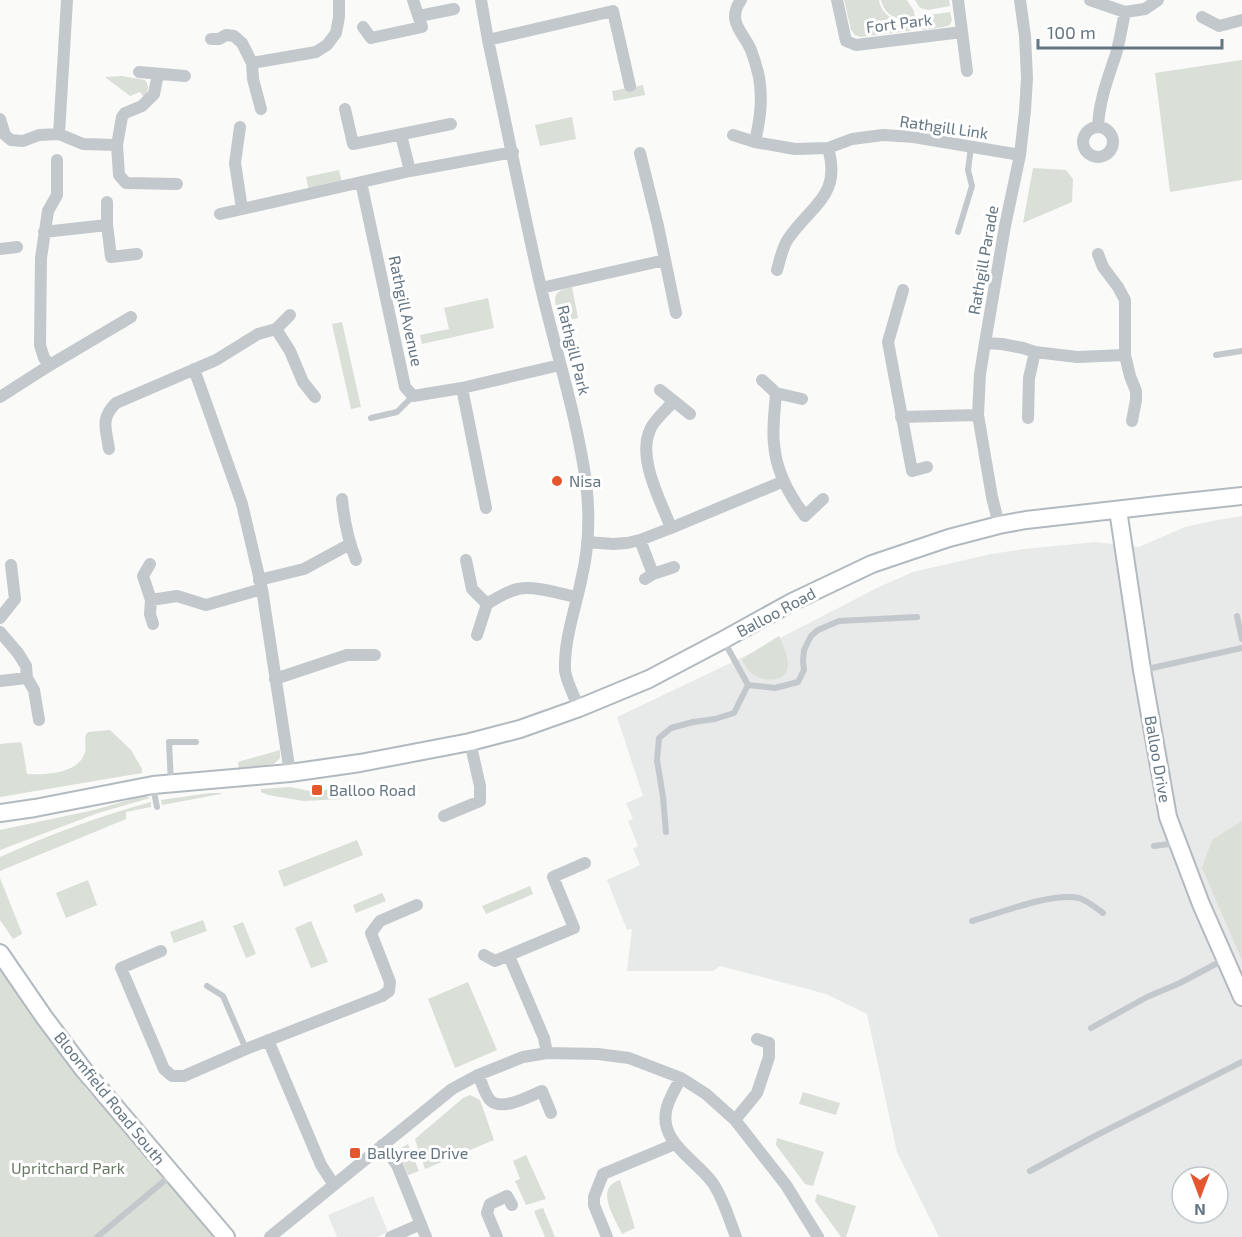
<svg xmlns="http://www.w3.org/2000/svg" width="1242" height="1237" font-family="'Exo 2',sans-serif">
<rect width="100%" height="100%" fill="#fafaf8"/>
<path fill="#e8e9e9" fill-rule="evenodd" d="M1242 516V1237H939L897 1152 867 1014 826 994 720 966 713 971H627L632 929 627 930 607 880 640 865 633 849 638 846 628 821 633 819 626 803 643 796 617 717 741 658 881 586 913 572 991 554 1024 549 1095 542 1139 547 1185 527 1212 521ZM1182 1177H1218V1213H1182Z
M373 1196 388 1232 377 1237H337L328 1215Z"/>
<path fill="#dadfd7" d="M844 0H879C880 10 889 19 899 21 904 21 910 20 915 19L916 30 860 37 855 35 851 30Z
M881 0H907L914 11 915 18C898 20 886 18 881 0Z
M915 0H949L950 6 928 10 920 8Z
M950 12 952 20 950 25 944 27 922 30 921 19 922 16Z
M1242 60V180L1170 192 1155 73Z
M122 76 145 80C150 86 148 93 144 98L140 92 130 96 105 77Z
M643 85 645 95 614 101 612 91Z
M572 117 576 139 540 146 535 125Z
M1033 168 1066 170 1073 179 1072 202 1023 223Z
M339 170 342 182 309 190 306 177Z
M572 287 578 318 560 322C556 302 547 292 572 287Z
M488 298 494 328 422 344 420 335 449 329 444 308Z
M342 322 361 407 351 409 332 324Z
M779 636C783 646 790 659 787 669 785 683 762 681 754 675 748 671 745 666 742 659Z
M110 730 131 750 142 769V773L0 797V744L20 742 22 744 27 774C44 775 76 774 84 755 88 746 82 739 88 732Z
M280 750V758L274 764 239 769 238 762Z
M290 787C298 789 306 790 314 792 325 794 326 783 341 794L342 799 304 801 268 795 261 792V789Z
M210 793H221V794L162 805 161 800Z
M142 796H146L150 798 98 813 0 850V830L94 810Z
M151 802V807L126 812V819L0 871V857C49 835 99 816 151 802Z
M1242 821V960L1202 868 1212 840Z
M357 840 363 855 284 887 278 871Z
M0 878 22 933V934L13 939 0 920Z
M88 880 97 905 66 918 56 893Z
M530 886 533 894 486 914 482 906Z
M382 893 386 901 356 913 353 905Z
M203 920 207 931 174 943 170 932Z
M311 921 328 962 311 968 295 928Z
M243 922 256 954 246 958 233 926Z
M0 967 63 1053 86 1089 149 1155 222 1237H0Z
M468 982 497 1050 455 1068 428 999Z
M803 1092 840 1103 836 1115 799 1104Z
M470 1095 480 1100 494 1140 425 1169 415 1139 463 1098Z
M777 1138 824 1152 813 1186 805 1184 776 1145Z
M408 1144 419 1171 408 1175 399 1153 401 1148Z
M526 1155 546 1199 526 1205 515 1181 520 1179 513 1161Z
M620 1180 635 1228 622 1234C614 1216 594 1188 620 1180Z
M817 1194 856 1206 846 1237H841L815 1201Z
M543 1208 555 1237H545L534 1211Z"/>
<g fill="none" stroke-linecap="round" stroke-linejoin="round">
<defs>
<path id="secondary" d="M1118 510 1142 670 1168 817 1201 904 1242 997
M0 813 35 808 153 785 290 773 360 763 470 742 520 729 579 708 649 679 723 640 792 602 872 564 949 538 999 525 1026 520 1167 504 1242 496
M0 953 44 1017 83 1069 226 1237"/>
</defs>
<use href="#secondary" stroke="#b3babf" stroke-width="20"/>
<path stroke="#c3c8cc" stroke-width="6" d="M958 232 972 186 968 170 971 147
M1216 355 1242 351
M371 418 397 412 413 396
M1237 616 1242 639
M724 641 748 685 775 688 798 682 804 670 803 661 804 650 811 636 818 630 839 621 917 617
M1143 670 1242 648
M171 783 169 742H196
M153 787 157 807
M666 832 663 797 657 760 659 738 671 728 693 722 715 719 734 713 748 685
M1154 846 1177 843
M972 921C1000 913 1052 892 1079 898 1088 901 1095 907 1103 913
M207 986 223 996 246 1049
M1091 1028 1147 997 1180 983 1225 959
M1030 1171 1095 1136 1242 1062
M97 1237 170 1176"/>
<path stroke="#c3c8cc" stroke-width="12" d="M481 0 488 40C506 123 522 206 541 288 556 352 577 417 586 482 590 515 589 549 581 581 575 610 564 640 565 670 566 681 575 698 579 708
M741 0C726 21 743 32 751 50 754 58 757 68 759 77 763 100 760 119 755 142
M837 0 846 41 856 45 962 32
M958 0 967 71
M1090 0 1125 12 1145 9 1158 0
M419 16 454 9
M1202 17 1219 26 1242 20
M363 27 371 38 422 27 413 0
M211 39H219L226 35 234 36 242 43 252 63 253 79 261 109
M488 40 613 11 630 86
M252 63 316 52 327 45 336 33 339 17V0
M139 72 185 76
M158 74 154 94 142 106 125 113 122 117 117 145 119 175 126 183 177 184
M345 109 353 144 451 124
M0 119 5 135 11 140 23 141 39 135 59 134 83 144 117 145
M240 127 235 163 242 209
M1098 127C1099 101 1108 78 1116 54 1120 40 1122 26 1125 12
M1083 142a15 15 0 1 1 30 0a15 15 0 1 1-30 0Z
M59 134 67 0
M401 135 410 171
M733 135 755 142 795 149 828 148 852 139 883 135 914 137 1020 155
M640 153 658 226 676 313
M361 182 405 387 413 396 462 388 560 365
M107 202V225L111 257 137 254
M220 214 410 171 513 152
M44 232 107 225
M0 249 17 247
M1098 254 1103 267 1118 287 1125 300V355L1130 376 1136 391V400L1132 421
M777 270C780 260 782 248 788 239 811 205 842 196 828 148
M541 288 665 260
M903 290 888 342 912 471 927 467
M276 329 290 351 303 382 315 397
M985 343 1002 344 1023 348 1035 352 1077 357 1125 355
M50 365 44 358 40 345 41 258 48 211 57 195V160
M194 369 242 504 262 589 290 773
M762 380 776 393 802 399
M462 388 486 508
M660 390 690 414
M776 393C775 409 772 428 774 444 776 471 789 495 805 516L823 499
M0 397 50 365 131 317
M901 417 978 415
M1028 418 1029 378 1035 352
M109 449C106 428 100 419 116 403L216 360 258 334 276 329 290 315
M342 499C344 520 348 540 356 560
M999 525 992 497 978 415 980 374 985 343 1005 226 1020 155 1025 111 1027 78 1025 36 1020 0
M671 528C661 501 637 459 650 430 653 421 667 409 674 401
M640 540 653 574
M587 542 613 544 627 543 640 540 671 528 784 481
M466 560 472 589 487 604
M150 564 143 576 151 600 150 614 153 624
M645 579 653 574 674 567
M259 580 304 569 350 544
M151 600 177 596 206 605 262 589
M0 618 15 599 11 565
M0 632 18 653 26 666 27 678 34 690 39 720
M477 635 487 604C497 598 507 591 518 589 534 585 560 594 576 597
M275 679 347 655H375
M0 681 27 678
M444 816 480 801V786L470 742
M161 951 121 968 164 1069 172 1076H184L246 1049 382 996 389 991 390 982 371 933 380 921 417 905
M484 955 495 961 574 928 553 877 585 863
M509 956 544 1038 547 1053
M268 1040 321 1165 334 1185
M478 1075C482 1082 485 1096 491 1101 503 1111 530 1096 542 1091L551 1113
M681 1078C676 1087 670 1097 667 1107 657 1141 695 1159 712 1182 722 1195 730 1221 736 1237
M735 1120 757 1093 769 1057V1043L757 1039
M382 1145 397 1165 426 1237
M270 1237 452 1089 478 1075 523 1057 547 1053 598 1054 629 1058 681 1078 706 1094 735 1120 786 1185 818 1237
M391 1237 421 1224
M497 1237 487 1213 490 1204 507 1196 512 1205
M607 1237 594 1205V1197L603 1174 675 1144"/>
<use href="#secondary" stroke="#fff" stroke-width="16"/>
</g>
<g fill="#e4572e" stroke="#fff" stroke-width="2">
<circle cx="557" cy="481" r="6"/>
<rect x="311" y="784" width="12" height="12" rx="3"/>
<rect x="349" y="1147" width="12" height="12" rx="3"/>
</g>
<g text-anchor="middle" stroke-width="6" stroke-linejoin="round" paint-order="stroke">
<g font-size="16" fill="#657683" stroke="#fff">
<text transform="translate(899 23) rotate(-7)" y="6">Fort Park</text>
<text transform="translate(944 127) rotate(8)" y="6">Rathgill Link</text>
<text transform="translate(983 260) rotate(-80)" y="6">Rathgill Parade</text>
<text transform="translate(406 311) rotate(78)" y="6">Rathgill Avenue</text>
<text transform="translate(574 350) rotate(76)" y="6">Rathgill Park</text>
<text transform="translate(776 612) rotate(-28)" y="6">Balloo Road</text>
<text transform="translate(1158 759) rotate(80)" y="6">Balloo Drive</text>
<text transform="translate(110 1098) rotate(51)" y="6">Bloomfield Road South</text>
</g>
<g font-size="16" fill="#657683" stroke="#fff" text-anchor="start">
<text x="569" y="487">Nisa</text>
<text x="329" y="796">Balloo Road</text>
<text x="367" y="1159">Ballyree Drive</text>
</g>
<g font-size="16" fill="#687a64" stroke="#fff">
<text x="68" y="1174">Upritchard Park</text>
</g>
</g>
<g transform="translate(1200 1195) rotate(180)"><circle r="28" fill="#ffffff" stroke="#c1c8cd" stroke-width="1.5"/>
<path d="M0-4.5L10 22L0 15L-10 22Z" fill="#e4572e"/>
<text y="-9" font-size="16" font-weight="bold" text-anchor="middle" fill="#657683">N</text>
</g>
<path d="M1038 39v9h184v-9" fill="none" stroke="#657683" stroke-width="3"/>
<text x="1047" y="39" font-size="18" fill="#657683" stroke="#ffffff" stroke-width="4.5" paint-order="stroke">100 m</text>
</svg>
